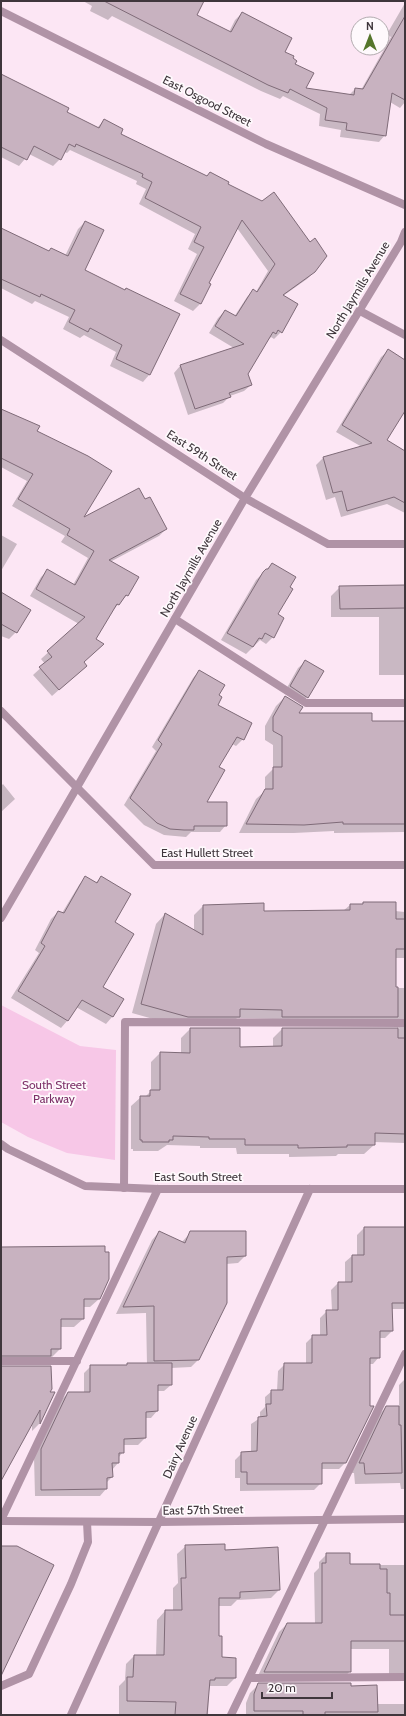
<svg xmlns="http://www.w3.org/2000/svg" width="406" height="1716" font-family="Cabin,sans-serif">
<rect width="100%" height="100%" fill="#fce6f4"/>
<path fill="#f7c7e7" d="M1 1005 80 1046 116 1050 115 1160 67 1153 28 1137 1 1122Z"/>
<path fill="#0003" d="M83 1H199L196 15 229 32 235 20 242 13 284 52 294 64 305 89 348 96 355 89 361 90 391 37 387 34 405 3V102L400 108 390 102 385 135 379 142 340 137 341 130 319 126 320 114 283 96 280 99 261 91 112 16 108 20 90 11 92 6Z
M1 75 65 112 97 128 104 120 120 134 206 177 210 173 227 184 314 272 307 279 283 296 281 332 274 339 271 337 268 340 247 374 251 385 244 391 230 396 223 403 188 415 174 373 180 366 234 348 209 333 218 318 225 311 234 317 247 297 253 291 256 292 268 271 237 228 208 284 210 285 200 304 193 311 174 301 197 254 188 249 195 234 139 204 146 189 136 184 137 181 70 150 67 153 64 152 60 159 53 166 29 154 19 166 1 157Z
M85 222 84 270 124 291 178 315 149 375 143 382 110 366 116 352 84 335 80 338 63 329 69 317 35 301 32 304 1 288V229L49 252 65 256 78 229Z
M388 351 405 361V409L386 441 405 452V513L387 504 341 517 335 497 326 500 316 465 323 458 362 447 336 432 381 357Z
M1 409 36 432 82 519 145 501 166 529 159 536 110 562 127 595 112 611 95 640 103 645 83 662 79 672 52 696 33 675 45 664 41 659 79 624 30 596 41 577 48 570 73 585 88 558 61 542 65 536 12 506 27 481 1 467Z
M1 535 17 544 1 571Z
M272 564 276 614 283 618 273 637 266 644 260 640 246 654 221 640 256 580Z
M405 586V675H379V617H331V596L340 587Z
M1 593 29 610 16 632 9 639 1 636Z
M305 662 307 697 301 704 284 693 298 668Z
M199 671 218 696 216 706 243 739 236 746 232 744 218 767 205 803 226 825 220 832H191L186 837 164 835 144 825 124 805 156 751 152 747 193 678Z
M285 697 297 714 371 722H405V832L334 833V831L294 833H239L256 799 265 791V777L273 769V745L265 740V726L276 706Z
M3 784 15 799 1 812V786Z
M85 878 95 883 101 878V988L122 999 112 1017 106 1024 76 1007 67 1021 61 1028 11 998 39 953 35 950 51 919 58 912 62 913 79 885Z
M363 903 395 911 405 912V958H395V988H405V1143L374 1142V1145L364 1154H338L336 1156 289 1157V1154H237L236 1148H200V1146L167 1145 158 1151H133V1149H131V1106L141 1097H145L151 1091V1062L160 1053H181V1038L190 1029 239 1048H273V1038L282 1029H400L395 1026 273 1019 237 1018 230 1026H178L132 1013 156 924 165 914 194 931V915L203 906 263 912 343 911 350 905H361Z
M364 1228H405V1309H391L392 1331 385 1338H379V1357L373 1364H369L346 1462 339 1469H321V1483L314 1490 240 1491V1478H235V1460L242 1453 251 1452V1424L260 1418V1412L265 1407V1397L272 1391H277L278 1371 285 1364H306V1343L313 1336H320V1318L327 1311H332L331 1290 338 1283H345V1262L352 1256H357V1235Z
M159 1232 182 1242 191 1232 245 1256 238 1263 226 1264 198 1360 191 1367 171 1368V1385L164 1391H157V1411L151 1418H145V1438L138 1445H123V1452L118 1458V1463L112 1470V1477L106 1483V1489L100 1496H35L34 1457 61 1400 68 1393H84V1373L91 1366 147 1365 146 1313 116 1314 152 1240Z
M1 1248 99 1299 90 1307H83V1319L74 1327H60V1349L52 1357H48L42 1363H1Z
M1 1367 48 1393H54L39 1424 32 1431V1423L1 1478Z
M405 1379V1489H401L400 1483 355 1484 354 1473H349L376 1418 386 1407H399V1385Z
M186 1546 224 1551 279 1590 271 1598 237 1600 231 1606H218V1637L221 1658 235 1678 227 1686H209L208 1715H119V1686L125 1680 126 1664 134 1656H156L157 1620 165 1611H173V1588L178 1583 177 1554Z
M327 1554 349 1565H405V1675H389V1649H350V1671L342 1680H256L279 1632 287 1624H315L314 1573 319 1568V1562Z
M259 1684 350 1687 377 1704H405V1715H246V1703L250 1693Z"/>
<path fill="#c8b2c0" stroke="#7f6b78" d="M104 1H204L197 15 231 32 242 12 292 38 285 52 294 56 293 58 297 61 295 64 314 73 306 88 354 95 355 88 363 89 405 16V100L392 93 386 136 346 130 347 123 325 120 327 108 290 89 288 93 268 85Z
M1 74 69 108 67 112 99 128 104 119 123 129 121 134 207 176 210 172 229 182 228 184 262 201 274 192 310 242 315 238 327 256 315 272 283 295 298 304 282 333 278 330 276 334 273 332 248 374 252 385 229 393 231 397 195 409 180 365 244 344 215 326 225 310 236 316 253 289 257 292 275 264 242 220 209 283 211 284 201 304 180 294 204 247 194 242 201 227 145 198 152 182 142 177 143 174 76 144 75 147 69 144 61 160 34 146 27 160 1 147Z
M85 221 104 230 85 270 125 290 126 288 180 314 150 375 116 359 122 345 90 328 88 332 69 322 75 310 41 294 40 297 1 279V228L49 251 51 248 68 256Z
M388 349 405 360V411L387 440 405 451V503L394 497 347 511 342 491 333 493 323 457 372 443 342 425Z
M1 409 40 426 37 431 88 456 112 471 84 517 139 488 145 499 150 497 167 529 109 560 139 577 128 596 126 595 119 605 117 604 96 639 104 644 84 662 87 666 59 690 39 667 52 657 47 651 85 617 36 589 47 569 75 585 94 551 67 535 70 529 18 499 33 474 1 458Z
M272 563 296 577 290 587 293 589 278 614 284 618 274 638 265 633 262 639 259 638 253 647 227 633 263 572 266 569H268Z
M405 585V608L340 609 339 586Z
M1 592 31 610 17 633 1 624Z
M305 660 324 671 308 698 290 686Z
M199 670 225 685 219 695 222 697 218 705 252 723 244 740 237 737 219 767 225 770 207 802H227V826H194V830H184L170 829 157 823 130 798 162 744 158 740Z
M285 696 303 707 299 713H372V721H405V824H343V822L304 825 246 824 265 789H273V767H282V736L273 731V717Z
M85 876 97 883 101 876 131 894 115 922 134 934 103 987 124 999 113 1017 82 1000 68 1021 18 991 45 946 41 943 58 911 64 913Z
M363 902H396V919H405V949H396V987H398V1017H282V1010L240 1009V1017H188L141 1004 165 913 203 935V905L264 903V911L350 910V904H363Z
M190 1028H240V1047L282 1046V1028H398V1038H405V1134L375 1133V1145H347V1147L298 1148V1145H245V1139H209V1137L173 1136V1140H169V1142H142V1140H140V1096H150V1090H160V1052L190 1053Z
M364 1227H405V1303H392L393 1331H380V1358H370V1406H374L346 1463H322V1484H247V1472H241V1452L257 1451 258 1417 267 1416 266 1404H271V1390H283L284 1363H312V1335H327L326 1310H338V1282H352V1255H364Z
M159 1231 185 1243 190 1231H246V1256L227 1257V1303L199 1360 154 1361V1306L123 1307Z
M105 1246V1252H109V1279L100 1299H84V1319H61V1349H51V1356H1V1247Z
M127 1363H172V1385H158V1411L146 1412V1438L124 1439V1453H119V1463H112L113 1477 107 1478V1489L41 1490V1449L68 1392H90V1365H127Z
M1 1366H51L52 1389 50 1392H55L40 1424V1410L1 1481Z
M386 1406H399V1425H401L402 1473 365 1474 364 1463H359Z
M225 1544V1550L278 1547 280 1590 240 1592V1598H219V1636H222V1657L236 1658V1678H215V1680H210L207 1715H175L176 1702 127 1701V1677H133L134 1655H164L165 1610H182L181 1578H186L185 1545Z
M1 1546H17L54 1565 1 1676Z
M326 1553H350V1564H380V1569H387V1593H390V1615H405V1641H351V1672H264L287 1623H322V1563H326Z
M258 1683H351V1686L377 1685 378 1712H325V1715H303V1711H254V1694Z"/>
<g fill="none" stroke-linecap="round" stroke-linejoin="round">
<path stroke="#b093a6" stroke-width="8" d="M360 311 405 335
M175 619 306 703H405
M124 1188 125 1022 405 1023
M1 1361H77
M1 1520 158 1189
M249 1678 405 1677
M1 1686 29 1674 71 1584 88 1542 87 1522
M231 1715 405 1354"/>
<path stroke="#b093a6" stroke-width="8" d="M1 11 266 144 405 205
M1 340 245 498 328 544H405
M1 711 154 865H405
M1 918 245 498 401 242 405 232
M1 1521 159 1522 405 1519
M71 1715 310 1189"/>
<path stroke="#b093a6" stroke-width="8" d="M1 1144 8 1149 85 1186 158 1189H405"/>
</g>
<g text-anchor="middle" stroke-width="3.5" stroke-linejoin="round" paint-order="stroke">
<g font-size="12" fill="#3f363c" stroke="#fef9fc">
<text transform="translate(207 101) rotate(27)" y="4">East Osgood Street</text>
<text transform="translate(358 290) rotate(-59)" y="4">North Jaymills Avenue</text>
<text transform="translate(202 455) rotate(33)" y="4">East 59th Street</text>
<text transform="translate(191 568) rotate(-60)" y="4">North Jaymills Avenue</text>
<text x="207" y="857">East Hullett Street</text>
<text x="198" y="1181">East South Street</text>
<text transform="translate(180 1447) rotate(-66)" y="4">Dairy Avenue</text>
<text transform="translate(203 1510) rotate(-1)" y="4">East 57th Street</text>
</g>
<g font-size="12" fill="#7d3068" stroke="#fef9fc">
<text x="54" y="1089">South Street<tspan x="54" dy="14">Parkway</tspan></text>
</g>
</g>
<rect width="406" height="1716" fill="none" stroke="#3f363c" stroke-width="4"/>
<g transform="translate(370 36)"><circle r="19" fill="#fef9fc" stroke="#b2abaf"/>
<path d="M0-3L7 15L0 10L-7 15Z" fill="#55752b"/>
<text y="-6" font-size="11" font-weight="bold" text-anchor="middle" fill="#3f363c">N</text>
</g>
<path d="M262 1692v6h70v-6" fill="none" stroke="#3f363c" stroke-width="2"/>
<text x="268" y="1692" font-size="12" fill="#3f363c" stroke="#fef9fc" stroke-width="3" paint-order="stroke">20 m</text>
</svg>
